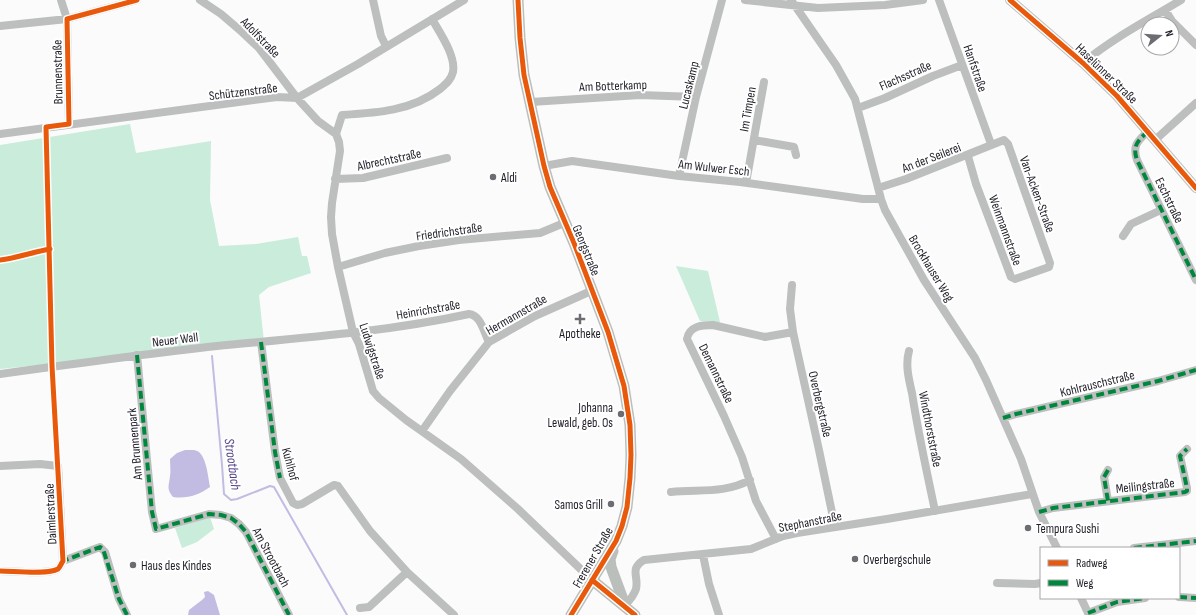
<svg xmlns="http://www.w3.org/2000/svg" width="1196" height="615" font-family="'Sofia Sans Condensed',sans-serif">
<rect width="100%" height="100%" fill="#fbfbfb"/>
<path fill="#c9ecdb" d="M130 124 136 153 211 141 210 200 219 246 256 244 298 237 302 256H307L311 273 269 287 259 295 264 342 0 369V145Z
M676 266 708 271 720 322 700 321Z
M210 517 214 529 197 542 182 548 175 528Z"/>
<path fill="#c2bbe2" d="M185 450C190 450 197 449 200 453 207 461 208 477 210 487 199 495 187 499 173 497 166 488 169 486 170 476 171 470 170 465 170 459L177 453Z
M208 591 214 595 220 615H188L189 610 202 600 205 597 204 592Z"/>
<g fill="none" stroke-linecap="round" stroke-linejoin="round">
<path stroke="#c2bbe2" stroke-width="2" d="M212 356 222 465 224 494 231 500 237 499 270 486 274 487 347 615"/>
<path stroke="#bcbfbe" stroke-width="8" d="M61 0 67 19 69 124
M200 0 221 14 242 32 259 48 297 98 318 121 336 134 339 142 340 151 332 203 331 217 332 234 338 267 353 332 359 344 373 391 379 398 406 420 461 459 518 509 592 580
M373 0 381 36 386 46
M745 0 818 8 885 5 923 0
M791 0 836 65 855 99 881 199 885 210 924 280 975 358 986 380 1021 459 1039 512 1057 548
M939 0 991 144
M1165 10 1172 21 1196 45
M0 26 67 19 137 0
M1083 63C1113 38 1148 20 1181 0
M531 102 640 95 696 97
M858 108 885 98 933 76 962 65
M1148 131C1138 141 1132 145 1137 160L1196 280
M0 134 277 97 297 98 358 64 464 0
M336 134 342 115C376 113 412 111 440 89 446 84 451 80 453 72 456 56 440 33 432 19
M754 140 794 147 796 155
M1155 140 1196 103
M544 166 572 161 679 176 740 182 863 199H881
M679 176 696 97 722 0
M335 179 363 178 447 158
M746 183 764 82
M878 188 906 179 1004 140 1008 144 1050 263 1049 267 1015 279 1011 277 976 184 968 156
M1123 236 1131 224 1161 210
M338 267 385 253 419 246 459 240 540 233 564 223
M792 285 790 309 793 332 819 450 835 527
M261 342 275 452 280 478 293 503 297 505 302 504 334 485 338 486 370 531 407 572 454 615
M909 351C905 365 909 380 912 393 918 433 927 472 935 511
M137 355 152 512 156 529 209 514 221 515 231 518 239 524 246 532 289 615
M0 374C72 364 144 354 217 346 301 338 386 332 469 314 481 315 484 333 489 342
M1003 418 1016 414 1158 381 1196 370
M422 431 450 391 489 342 535 316 591 291
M0 466 40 464 58 466 63 561
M1108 470 1104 477 1108 501
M671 492C699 489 724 494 750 480
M1039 512 1053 508 1185 492 1187 491V488L1180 456 1187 449
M776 539 756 501 742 457 724 416 687 339C689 326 702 325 713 325L765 337 793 332
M1134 548 1196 541
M703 555 709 584 719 615
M0 571C14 571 47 575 58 569 60 567 61 564 63 561L100 547 105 552 119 599 127 615
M997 583 1035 584 1041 583
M1179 597 1196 598
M1081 598 1089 615
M625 605C629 601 634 595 636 589 639 576 629 569 644 560L751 549 783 536 797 533 887 519 1032 494
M360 608 369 607 407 572
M1088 613 1117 602 1145 598"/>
<path stroke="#bcbfbe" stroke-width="10" d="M1010 0 1083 63 1117 96 1196 188"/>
<path stroke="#bbbfbc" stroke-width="11" d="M518 0 520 38 524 75 544 166 550 187 574 243 608 332 624 386 630 425 631 455 630 478 627 507 622 526 616 541 571 615
M613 551 610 559 611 567 625 605
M592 580 635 615"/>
<path stroke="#00873e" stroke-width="4" stroke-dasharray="8 4" stroke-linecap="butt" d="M1148 131C1138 141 1132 145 1137 160L1196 280
M261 342 275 452 280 478
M137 355 152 512 156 529 209 514 221 515 231 518 239 524 246 532 289 615
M1003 418 1016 414 1158 381 1196 370
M1108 470 1104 477 1108 501
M1039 512 1053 508 1185 492 1187 491V488L1180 456 1187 449
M1134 548 1196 541
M62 563 63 561 100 547 103 549 119 599 127 615
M1179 597 1196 598
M1088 613 1117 602 1145 598"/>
<defs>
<path id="cycleway" d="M518 0 520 38 524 75 544 166 550 187 574 243 608 332 624 386 630 425 631 455 630 478 627 507 622 526 616 541 571 615
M1010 0 1083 63 1117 96 1196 188
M0 260C17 258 33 252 50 249
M0 571C14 571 47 575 58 569 60 567 61 564 63 561L52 366 46 127 69 124 67 19 137 0
M592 580 635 615"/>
</defs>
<use href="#cycleway" stroke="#fff" stroke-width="8"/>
<use href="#cycleway" stroke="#e8590c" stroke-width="5"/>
</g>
<g fill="#6d6c72" stroke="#fff" stroke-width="1.5">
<circle cx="493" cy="177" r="4"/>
<path d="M578 313h4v4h4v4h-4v4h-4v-4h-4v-4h4z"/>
<circle cx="621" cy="414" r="4"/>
<circle cx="611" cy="504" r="4"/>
<circle cx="1028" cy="528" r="4"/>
<circle cx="855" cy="559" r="4"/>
<circle cx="133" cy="565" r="4"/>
</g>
<g text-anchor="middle" stroke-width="4" stroke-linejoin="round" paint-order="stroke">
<g font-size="13" fill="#201f29" stroke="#fff">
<text transform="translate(261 37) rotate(46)" y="5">Adolfstraße</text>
<text transform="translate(976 68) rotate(71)" y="5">Hanfstraße</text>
<text transform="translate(57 72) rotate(-91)" y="5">Brunnenstraße</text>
<text transform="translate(1107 73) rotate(44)" y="5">Haselünner Straße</text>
<text transform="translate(905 75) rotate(-24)" y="5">Flachsstraße</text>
<text transform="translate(613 85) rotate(-2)" y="5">Am Botterkamp</text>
<text transform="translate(688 85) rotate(-76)" y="5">Lucaskamp</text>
<text transform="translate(243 91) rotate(-7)" y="5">Schützenstraße</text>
<text transform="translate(747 109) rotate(-80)" y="5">Im Timpen</text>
<text transform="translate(931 157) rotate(-21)" y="5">An der Seilerei</text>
<text transform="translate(389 159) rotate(-12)" y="5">Albrechtstraße</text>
<text transform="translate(714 167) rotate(6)" y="5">Am Wulwer Esch</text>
<text transform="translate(1038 194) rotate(70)" y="5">Van-Acken-Straße</text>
<text transform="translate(1170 200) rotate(64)" y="5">Eschstraße</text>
<text transform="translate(1006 230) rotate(70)" y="5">Weinmannstraße</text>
<text transform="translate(449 231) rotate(-8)" y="5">Friedrichstraße</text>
<text transform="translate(587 250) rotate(68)" y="5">Georgstraße</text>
<text transform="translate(932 268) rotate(59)" y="5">Brockhauser Weg</text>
<text transform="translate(428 309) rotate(-10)" y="5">Heinrichstraße</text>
<text transform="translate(516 314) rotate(-30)" y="5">Hermannstraße</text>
<text transform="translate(175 339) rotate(-7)" y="5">Neuer Wall</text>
<text transform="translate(373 351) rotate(72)" y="5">Ludwigstraße</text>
<text transform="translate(717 373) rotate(64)" y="5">Demannstraße</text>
<text transform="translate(1097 383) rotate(-14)" y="5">Kohlrauschstraße</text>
<text transform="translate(821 404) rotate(77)" y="5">Overbergstraße</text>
<text transform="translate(931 429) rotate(79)" y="5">Windthorststraße</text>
<text transform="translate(134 444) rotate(-95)" y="5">Am Brunnenpark</text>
<text transform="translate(291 464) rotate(75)" y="5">Kuhlhof</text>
<text transform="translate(1145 485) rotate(-6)" y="5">Meilingstraße</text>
<text transform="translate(50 514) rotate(-93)" y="5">Daimlerstraße</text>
<text transform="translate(810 521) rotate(-11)" y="5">Stephanstraße</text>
<text transform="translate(272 557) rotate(62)" y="5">Am Strootbach</text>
<text transform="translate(592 557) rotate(-60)" y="5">Frerener Straße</text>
</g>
<g font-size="13" fill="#201f29" stroke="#fff" text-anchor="start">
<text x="501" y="182">Aldi</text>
<text x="580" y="338" text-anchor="middle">Apotheke</text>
<text x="613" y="412" text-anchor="end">Johanna<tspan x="613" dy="15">Lewald, geb. Os</tspan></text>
<text x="603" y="509" text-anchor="end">Samos Grill</text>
<text x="1036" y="533">Tempura Sushi</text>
<text x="863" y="564">Overbergschule</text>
<text x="141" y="570">Haus des Kindes</text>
</g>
<g font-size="14" font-style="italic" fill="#544288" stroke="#fff">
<text transform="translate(233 464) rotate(82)" y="5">Strootbach</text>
</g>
</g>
<rect x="1040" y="547" width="140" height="52" fill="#ffffff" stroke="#a6a5a9"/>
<rect x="1048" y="560" width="20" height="6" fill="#e8590c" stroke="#a6a5a9"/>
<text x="1076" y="567" font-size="12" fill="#201f29">Radweg</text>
<rect x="1048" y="580" width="20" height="6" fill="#00873e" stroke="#a6a5a9"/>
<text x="1076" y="587" font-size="12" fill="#201f29">Weg</text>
<g transform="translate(1160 36) rotate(73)"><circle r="19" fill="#ffffff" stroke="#a6a5a9"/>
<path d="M0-3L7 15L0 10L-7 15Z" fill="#6d6c72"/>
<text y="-6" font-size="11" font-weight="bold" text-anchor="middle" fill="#201f29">N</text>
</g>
</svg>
